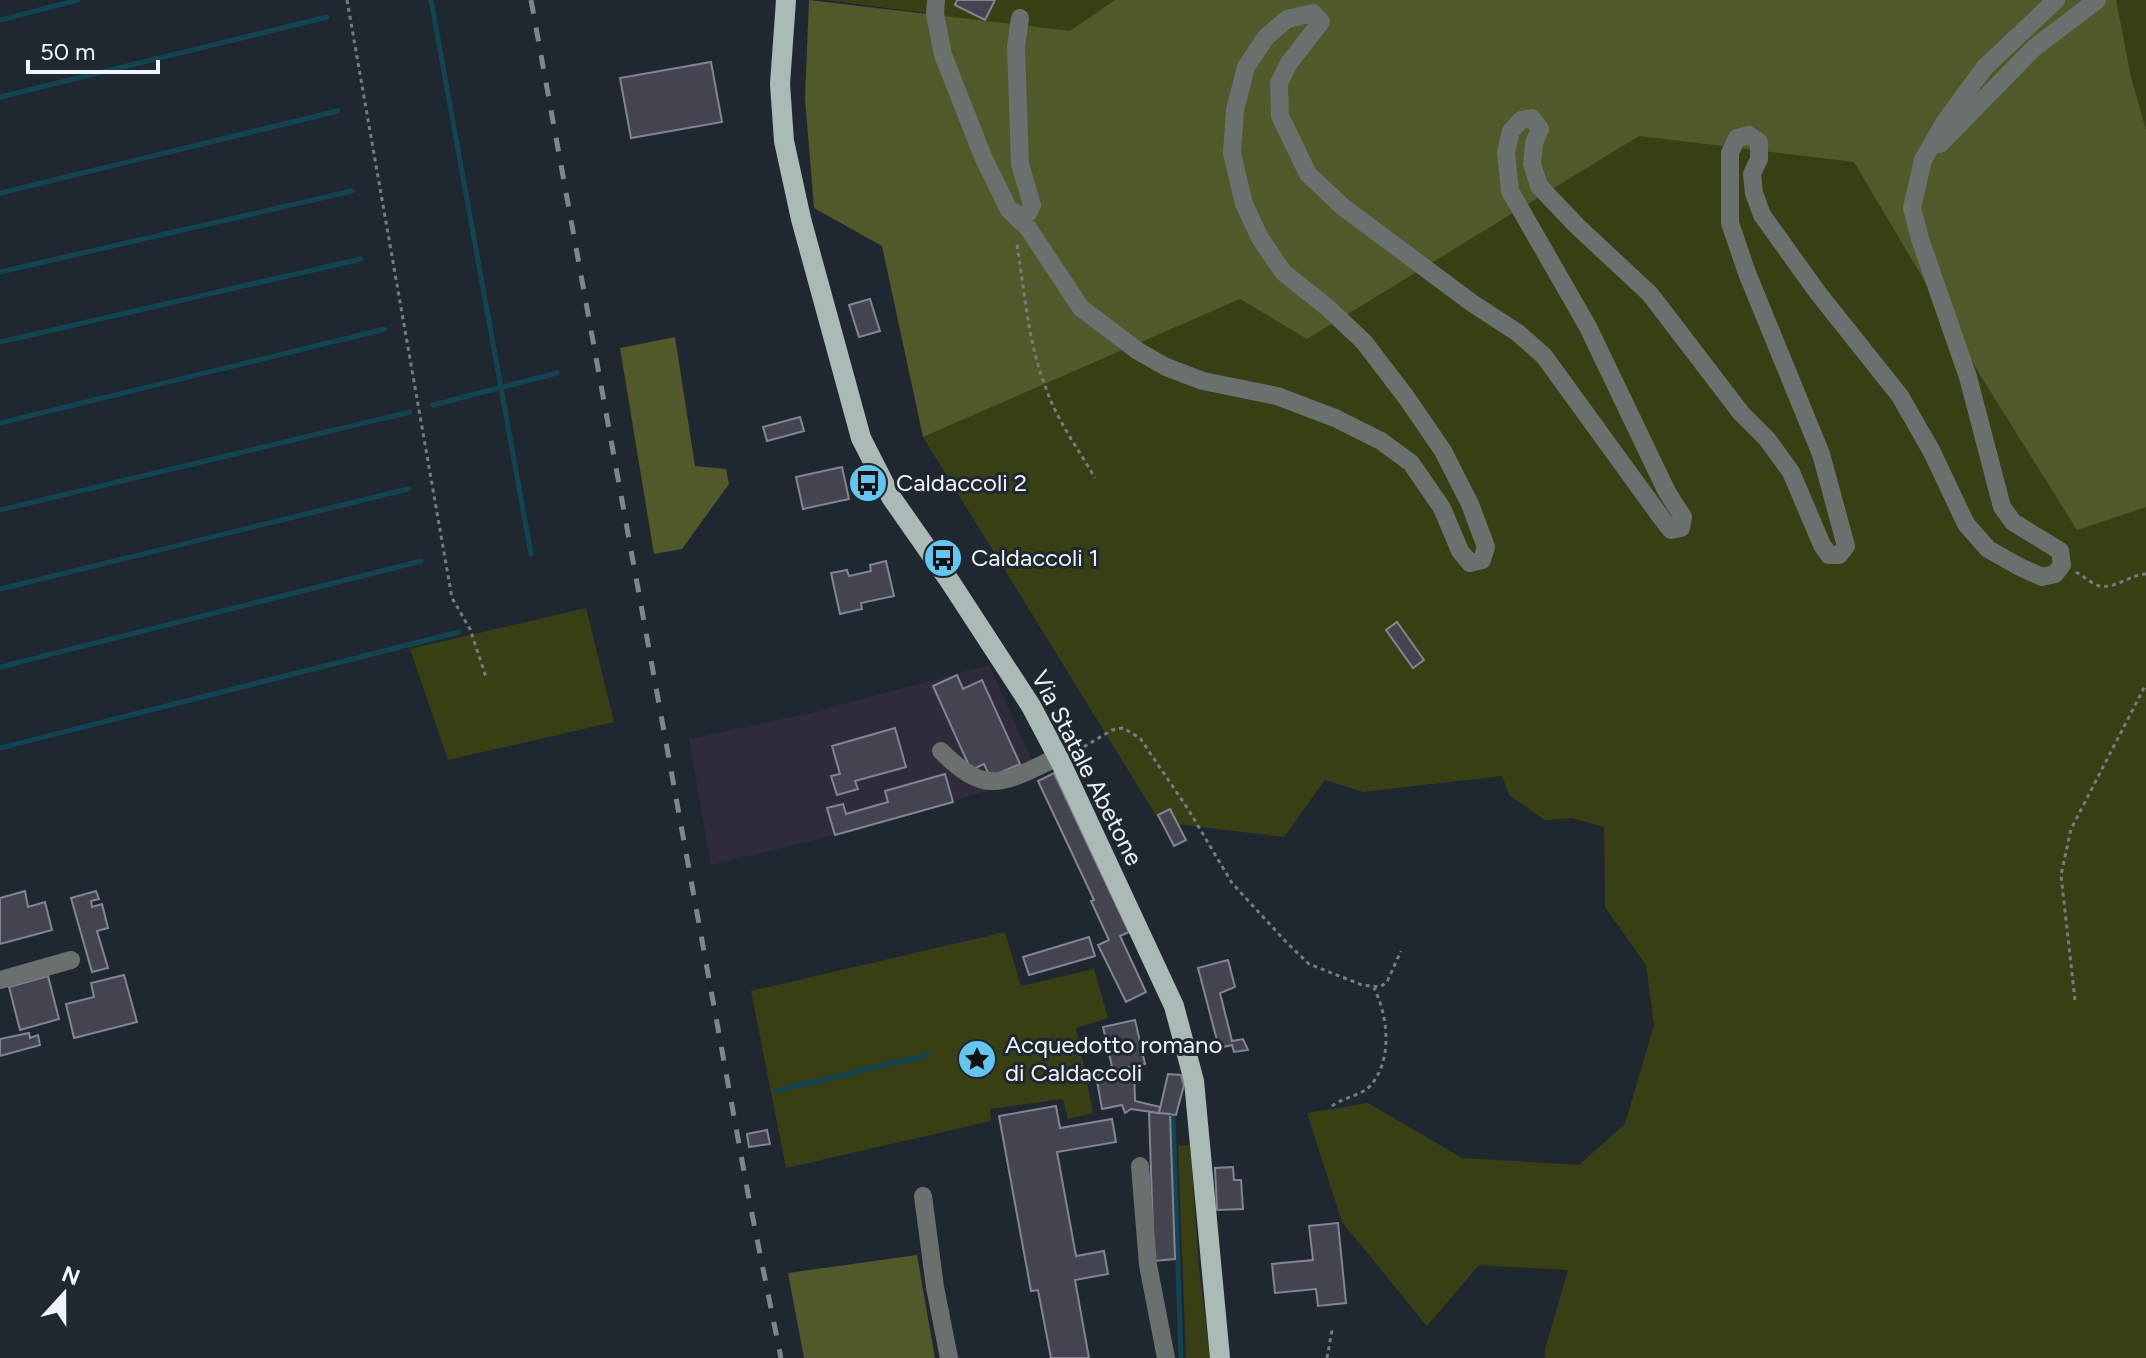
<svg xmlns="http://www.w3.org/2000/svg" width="2146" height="1358" font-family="Figtree,sans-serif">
<rect width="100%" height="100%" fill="#1f2830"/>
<path fill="#302b3b" d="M989 665 1039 776 835 835 711 865 689 739 806 714Z"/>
<path fill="#393f14" d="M826 0H2146V1358H1545V1349L1568 1270 1479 1265 1427 1326 1342 1222 1307 1113 1368 1103 1462 1158 1579 1165 1625 1124 1654 1025 1646 965 1605 907 1604 827 1572 818 1545 820 1509 795 1502 776 1363 792 1325 780 1284 837 1160 822 923 437 1139 343 940 15Z
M586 608 614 722 448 760 410 649Z
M1005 932 1021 986 1094 969 1108 1018 1076 1028 1093 1113 1068 1119 1063 1099 990 1109 991 1121 786 1168 751 991Z
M1190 1145 1199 1268 1210 1358H1186L1178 1146Z"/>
<path fill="#515829" d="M809 0 1070 31 1115 0H2116L2131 77 2146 130V507L2077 530 1982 378 1854 162 1639 136 1307 339 1240 299 923 437 882 246 814 208 805 99Z
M675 337 695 466 726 469 729 484 682 549 654 554 620 348Z
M917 1255 935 1358H804L788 1273Z"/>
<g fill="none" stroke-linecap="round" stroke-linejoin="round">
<path stroke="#134451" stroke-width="5" d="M431 0 531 554
M0 20 78 0
M0 97 327 17
M0 193 338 111
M0 272 352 191
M0 342 361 259
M433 405 557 373
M0 423 385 329
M0 510 410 412
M0 589 408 489
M0 667 421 561
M0 748 459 632
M775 1091 928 1055
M1173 1117 1181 1358"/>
</g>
<path fill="#434450" stroke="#828491" stroke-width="2" d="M957 0H995L985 20 955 5Z
M711 62 722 122 631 138 620 78Z
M870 299 880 331 859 337 849 305Z
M800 417 804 431 767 441 763 427Z
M842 467 849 499 803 509 796 477Z
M886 561 894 596 861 603 862 609 840 614 831 573 847 570 849 576 871 571 870 565Z
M1397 622 1424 660 1413 668 1386 630Z
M957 675 963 689 982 680 1020 764 990 777 984 764 971 770 933 686Z
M895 728 906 767 855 781 858 789 837 795 831 776 840 774 832 746Z
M1054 773 1129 932 1120 936 1146 992 1126 1002 1098 945 1109 940 1091 901 1094 900 1038 781Z
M945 774 953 802 835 835 827 808 843 804 846 814 888 802 885 791Z
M1170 809 1186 840 1174 846 1158 815Z
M25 891 28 907 45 902 52 930 0 944V898Z
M96 891 99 899 91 901 92 907 102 904 108 928 97 931 108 968 92 972 71 898Z
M1089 937 1095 956 1029 975 1023 957Z
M1228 960 1235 987 1220 993 1232 1041 1243 1039 1248 1050 1234 1052 1232 1045 1219 1048 1198 968Z
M124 975 137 1022 74 1038 66 1004 94 997 91 983Z
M48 976 59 1019 20 1030 9 987Z
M1135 1020 1145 1064 1113 1071 1103 1027Z
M29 1033 30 1038 38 1035 40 1045 0 1056V1039Z
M1134 1066 1135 1101 1160 1107 1159 1113 1131 1109 1125 1113 1122 1105 1102 1109 1096 1075Z
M1168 1074 1181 1075 1184 1085 1176 1115 1159 1113Z
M1056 1106 1060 1128 1112 1119 1116 1142 1057 1152 1076 1256 1104 1251 1108 1274 1075 1280 1089 1358H1051L1038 1290 1031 1291 999 1116Z
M1149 1112 1170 1114 1175 1259 1154 1261Z
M767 1130 770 1144 749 1147 747 1134Z
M1233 1167 1234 1180H1241L1243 1209 1217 1210 1215 1168Z
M1338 1223 1346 1303 1318 1306 1316 1289 1275 1293 1272 1264 1313 1260 1309 1226Z"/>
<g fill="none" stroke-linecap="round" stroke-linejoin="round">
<path stroke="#747c82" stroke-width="3" stroke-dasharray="4 4" stroke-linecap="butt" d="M347 0 452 598 470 629 486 677
M1017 245C1025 294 1028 344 1047 391 1058 422 1079 450 1095 478
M2076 572C2083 576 2092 584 2100 586 2116 589 2131 574 2146 574
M1077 751 1112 730 1123 728 1140 738 1188 809 1232 883 1287 943 1309 964 1362 985 1380 987 1387 982 1401 951
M2075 1000 2061 875 2071 829 2146 684
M1332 1106C1343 1097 1362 1096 1371 1085 1393 1059 1388 1016 1374 988
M1327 1358 1332 1330"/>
<path stroke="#69706e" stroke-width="18" d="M936 0 935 14 943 55 984 159 1009 210 1028 228 1081 308 1138 351 1166 367 1203 381 1277 396 1335 418 1381 441 1411 463 1442 508 1460 551 1470 563 1482 560 1486 547 1470 504 1443 451 1406 397 1364 342 1328 308 1283 272 1260 238 1244 204 1232 153 1235 110 1246 67 1266 37 1287 19 1313 13 1321 22 1289 63 1279 83 1280 116 1308 174 1343 207 1472 303 1518 333 1544 356 1663 520 1671 530 1681 528 1683 517 1667 492 1588 327 1510 191 1506 152 1511 131 1521 120 1532 118 1540 129 1534 143 1532 164 1539 186 1577 226 1650 294 1741 413 1767 439 1791 472 1822 545 1829 555H1839L1846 546 1821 454 1747 273 1730 223V153L1737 138 1749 135 1759 142V159L1752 174 1754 193 1762 215 1818 293 1900 396 1932 452 1966 524 1988 549 2018 566 2042 577 2055 574 2062 565 2060 551 2013 522 2002 507 1968 377 1920 239 1912 208 1923 160 1944 123 1985 67 2056 0
M1940 144 2034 48 2097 0
M1009 210 1022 216 1029 212 1032 205 1020 164 1016 47 1020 18
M941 751C988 798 1004 782 1058 757
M0 980 71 960
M1140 1166 1148 1265 1166 1358
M923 1196 935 1287 949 1358"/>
<path stroke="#abbab6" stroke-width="20" d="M786 0 780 84 784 141 801 219 861 438 891 497 949 580 1031 706 1060 761 1174 1006 1194 1081 1220 1358"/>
<path stroke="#7e858c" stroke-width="5" stroke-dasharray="14 14" stroke-linecap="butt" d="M531 0 749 1199 781 1358"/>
</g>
<defs>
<symbol id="bus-disc" viewBox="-11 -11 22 22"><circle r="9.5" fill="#65c5ee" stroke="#1f2830"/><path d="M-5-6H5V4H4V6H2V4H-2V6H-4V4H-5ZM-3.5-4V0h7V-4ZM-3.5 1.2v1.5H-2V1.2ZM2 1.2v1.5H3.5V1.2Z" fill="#111"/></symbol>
<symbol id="sight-disc" viewBox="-11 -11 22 22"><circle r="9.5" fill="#65c5ee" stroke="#1f2830"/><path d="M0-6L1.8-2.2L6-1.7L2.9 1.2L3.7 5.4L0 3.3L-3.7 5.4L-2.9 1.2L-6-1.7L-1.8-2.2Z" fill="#111"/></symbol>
</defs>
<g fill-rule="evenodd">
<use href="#bus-disc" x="846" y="461" width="44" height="44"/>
<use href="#bus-disc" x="921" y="536" width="44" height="44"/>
<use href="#sight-disc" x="955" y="1037" width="44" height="44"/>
</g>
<g text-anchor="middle" stroke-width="6" stroke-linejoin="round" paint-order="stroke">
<g font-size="24" fill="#eff5fa" stroke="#1f2830" text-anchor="start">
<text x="896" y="491">Caldaccoli 2</text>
<text x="971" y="566">Caldaccoli 1</text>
<text x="1005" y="1053">Acquedotto romano<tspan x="1005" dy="28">di Caldaccoli</tspan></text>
</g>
<g font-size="24" fill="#eff5fa" stroke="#1f2830">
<text transform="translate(1087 768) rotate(63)" y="8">Via Statale Abetone</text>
</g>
</g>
<g transform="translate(64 1294) rotate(21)" stroke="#1f2830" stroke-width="6" paint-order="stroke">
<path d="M0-6L14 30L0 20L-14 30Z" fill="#eff5fa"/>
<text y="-12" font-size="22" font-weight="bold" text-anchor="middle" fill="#eff5fa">N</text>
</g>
<path d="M28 60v12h130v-12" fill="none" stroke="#eff5fa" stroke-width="4"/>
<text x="40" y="60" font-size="24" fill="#eff5fa" stroke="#1f2830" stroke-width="6" paint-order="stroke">50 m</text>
</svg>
